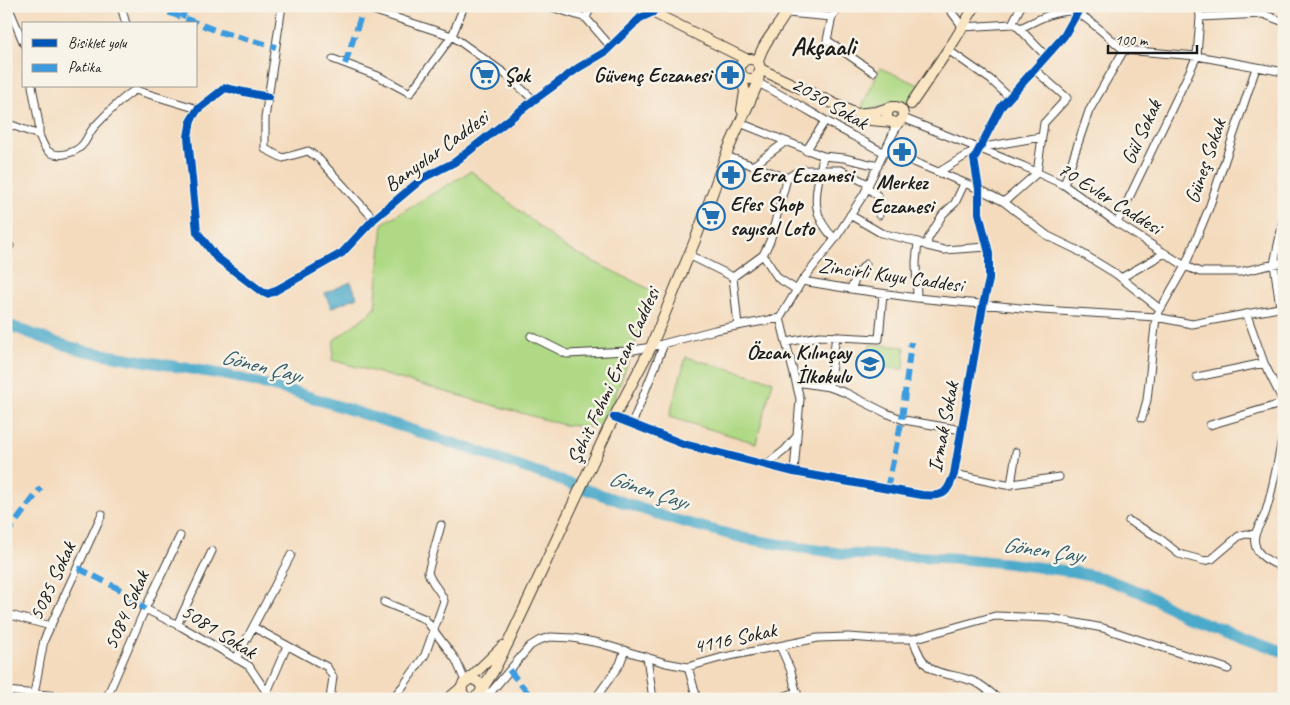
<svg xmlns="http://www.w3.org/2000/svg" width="1290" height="705" font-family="Caveat,sans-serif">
<rect width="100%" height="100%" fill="#f7f3e8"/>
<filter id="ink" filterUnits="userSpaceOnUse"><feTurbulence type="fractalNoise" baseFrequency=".02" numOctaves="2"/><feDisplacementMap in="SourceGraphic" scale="10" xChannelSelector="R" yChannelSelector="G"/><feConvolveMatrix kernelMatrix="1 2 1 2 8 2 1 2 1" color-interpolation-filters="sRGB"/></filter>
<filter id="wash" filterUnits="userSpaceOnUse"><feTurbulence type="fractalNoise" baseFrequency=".0096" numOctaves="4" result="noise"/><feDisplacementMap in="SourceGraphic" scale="20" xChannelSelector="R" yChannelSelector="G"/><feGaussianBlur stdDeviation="1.12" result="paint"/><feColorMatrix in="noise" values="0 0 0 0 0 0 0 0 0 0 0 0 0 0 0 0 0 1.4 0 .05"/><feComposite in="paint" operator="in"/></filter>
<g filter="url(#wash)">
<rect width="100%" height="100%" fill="#f4dbbe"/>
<path fill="#afd984" stroke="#667a50" d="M880 68 919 85 909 102 860 111Z
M471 171 564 247 655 292 603 428 564 425 332 360 334 340 375 309 383 223Z
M870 344 905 347 904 369 868 366Z
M686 357 773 381 756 443 669 417Z"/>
<path fill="#4caaca" stroke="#346373" d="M351 282 357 297 331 308 325 293Z"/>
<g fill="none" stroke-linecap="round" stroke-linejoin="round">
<path stroke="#4caaca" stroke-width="11" d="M6 324 51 341 85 351 226 375 295 392 477 451 665 517 743 538 795 547 846 554 951 558 1006 563 1075 572 1103 578 1145 594 1183 615 1284 652"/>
</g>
</g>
<g filter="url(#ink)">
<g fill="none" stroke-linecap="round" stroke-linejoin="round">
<defs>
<path id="street" d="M8 6 24 44
M121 6 126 24
M282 6 265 118V149L283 158 308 151 318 158 374 219
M360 6 452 36 504 73 534 100
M548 6 586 18 611 47
M841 6 832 17 827 40 873 72
M947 6 963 27 1012 24
M961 6 974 7
M787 13 832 17
M1200 17 1263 14 1284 22
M586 18 591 6
M1012 24 1021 6
M1017 26 1046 56
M1020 28C1036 21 1057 8 1075 12 1084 14 1114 42 1124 50
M948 50 991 80 1009 97
M333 59 378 76 410 93 452 36 464 6
M758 83C791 99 821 119 853 136 864 141 873 148 884 152
M32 86 39 124V135
M135 90 198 109
M268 97 225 88 198 109 191 120 188 137 197 232 216 257 262 292 267 294 273 292 342 253 374 219 423 178 455 162 534 100 578 68 605 52 640 18 653 12 656 6
M903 118 1023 166 1064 185 1117 223 1185 266 1200 272H1240L1284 262
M6 123 39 135C41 139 43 145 46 149 55 160 77 153 84 143 88 137 90 131 95 126 107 114 120 99 135 90L136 86
M740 123 823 156 844 158 878 166
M895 123 893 134 901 120
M885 150 979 189 1004 202 1048 236 1075 249 1116 274 1160 309
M806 151 825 121
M726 156 787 178
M823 156C817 191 807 212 835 239
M754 165 785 142
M939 172 978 148 1041 137
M787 178 800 170H841L868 184
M1064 185 1089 111 1124 50 1197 56 1284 72
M867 187 878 196 879 215
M1004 202 1037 173 1044 123 1067 98 1035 70
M850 215 881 233 918 242 927 246 944 250 987 247
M1117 223 1197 56 1200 17 1199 6
M6 245 10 246
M927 246 928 239 943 214 955 203 964 184
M689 255 733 277
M763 255 778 278 797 290
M1121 278 1165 253
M802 281 851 289 917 298 1042 310 1156 317 1192 324 1284 307
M851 289 858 273 866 264
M917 298 916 262 918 242
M1280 307 1274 264 1284 216
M1247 315 1264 363 1284 403
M780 318 800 399 794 472
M738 326 733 277 763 255 770 241 787 178
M531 336 567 354 628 351 651 347 715 330 780 318 802 281 835 239 864 194 893 134
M787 342 820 336 879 339 883 294
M1197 377 1264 363
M796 382 829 387 846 393 886 413 904 420 962 430
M829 387 836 336
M614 417 683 444 794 472 922 495C944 497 947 494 954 474L983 305 989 280V253L979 213V189L974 159 1001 107 1064 36 1081 6
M1142 418 1147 400 1156 317 1185 266 1209 208 1256 68
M632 424 664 344
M1210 425 1284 403
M1284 431C1278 458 1274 485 1266 511 1263 522 1252 532 1255 544 1257 557 1273 563 1284 568
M766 465 785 450 797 436
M954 474 1006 485 1059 477
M1011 485 1016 452
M1129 521 1158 537 1179 554 1205 561 1212 559 1239 536 1246 534 1255 535
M384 602 425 619 456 660 465 681
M145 609 182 627 249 666 267 693
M6 614 51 626
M177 625 212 551
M253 627 327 667 333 677 330 699
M913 639 995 616 1050 618 1103 628 1228 669
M780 646 791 671 798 699
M647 657 653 699
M236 659 291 555
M688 667 697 699
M6 691 90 699
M481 692H491L530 646 540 640 550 637 573 638 599 643 666 663 688 667 720 658 818 638 848 637 877 639H913C928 685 945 667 979 684 986 688 992 694 998 699
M34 694 44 640 102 514
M106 699 145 609 180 536
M264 699 287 646
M392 699 403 686 425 655 444 601C441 590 431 584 428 572L441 525
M595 699 620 664 625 650
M776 699 797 692"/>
<path id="secondary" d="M640 6 746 59
M740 69a10 10 0 1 1 20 0a10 10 0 1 1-20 0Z
M758 63C761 41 782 26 789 6
M760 69 856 114
M741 74 745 92 742 110
M911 104 954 41 975 6
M892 107 876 112 856 114 870 120 893 122
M887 115a8 8 0 1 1 16 0a8 8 0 1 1-16 0Z
M469 679 503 646
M482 689 493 672 509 641 609 427 651 347 696 238 728 150 758 83 759 73
M448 699 462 687
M470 699C463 697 460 691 463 684L471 678 480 683 482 689 479 695 471 699"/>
</defs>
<use href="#street" stroke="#3c3934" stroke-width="9"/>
<use href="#secondary" stroke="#3c3934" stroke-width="12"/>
<use href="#street" stroke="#fff" stroke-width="7"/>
<use href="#secondary" stroke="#fbe6c4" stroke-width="10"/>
<path stroke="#3c9bdf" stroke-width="6" stroke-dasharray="12 6" stroke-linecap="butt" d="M152 6 220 32 276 47
M182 18 186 6
M345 64 364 7
M887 489 902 419 911 342
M6 535 41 488
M78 568 121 590 145 609
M509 670 533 699"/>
<defs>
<path id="cycleway" d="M268 97 225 88 198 109 191 120 188 137 197 232 216 257 262 292 267 294 273 292 342 253 374 219 423 178 455 162 534 100 578 68 605 52 640 18 653 12 656 6
M614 417 683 444 794 472 922 495C944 497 947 494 954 474L983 305 989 280V253L979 213V189L974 159 1001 107 1064 36 1081 6"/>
</defs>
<use href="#cycleway" stroke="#f7f3e8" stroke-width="11"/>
<use href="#cycleway" stroke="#0057b8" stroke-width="8"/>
</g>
</g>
<defs>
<symbol id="supermarket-ring" viewBox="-11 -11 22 22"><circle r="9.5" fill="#f7f3e8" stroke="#1f6fb2" stroke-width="1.5"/><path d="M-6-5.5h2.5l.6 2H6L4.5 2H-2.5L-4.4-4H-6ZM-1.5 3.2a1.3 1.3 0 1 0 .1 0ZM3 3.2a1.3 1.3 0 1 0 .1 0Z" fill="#1f6fb2"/></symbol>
<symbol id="pharmacy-ring" viewBox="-11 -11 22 22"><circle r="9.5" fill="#f7f3e8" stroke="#1f6fb2" stroke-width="1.5"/><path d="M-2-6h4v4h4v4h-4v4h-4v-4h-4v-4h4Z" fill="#1f6fb2"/></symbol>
<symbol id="school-ring" viewBox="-11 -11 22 22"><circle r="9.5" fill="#f7f3e8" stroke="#1f6fb2" stroke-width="1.5"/><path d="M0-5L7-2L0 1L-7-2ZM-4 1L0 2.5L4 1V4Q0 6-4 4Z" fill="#1f6fb2"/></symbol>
</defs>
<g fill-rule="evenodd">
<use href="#supermarket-ring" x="469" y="59" width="32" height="32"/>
<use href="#pharmacy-ring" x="714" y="59" width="32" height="32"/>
<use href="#pharmacy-ring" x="886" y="136" width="32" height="32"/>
<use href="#pharmacy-ring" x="715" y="159" width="32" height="32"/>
<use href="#supermarket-ring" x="695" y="200" width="32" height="32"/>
<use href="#school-ring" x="854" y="348" width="32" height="32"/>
</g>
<g text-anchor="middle" stroke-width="5" stroke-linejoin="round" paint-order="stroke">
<g font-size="21" font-weight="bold" fill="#1c1c1c" stroke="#f7f3e8" text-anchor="start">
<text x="504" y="82">Şok</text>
<text x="711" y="82" text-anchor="end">Güvenç Eczanesi</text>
<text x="750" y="182">Esra Eczanesi</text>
<text x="902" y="189" text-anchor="middle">Merkez<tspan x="902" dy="24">Eczanesi</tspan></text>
<text x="730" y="211">Efes Shop<tspan x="730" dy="24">sayısal Loto</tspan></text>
<text x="851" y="359" text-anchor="end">Özcan Kılınçay<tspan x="851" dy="24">İlkokulu</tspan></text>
</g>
<g font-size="21" fill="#1c1c1c" stroke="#f7f3e8">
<text transform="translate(830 103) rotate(30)" y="7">2030 Sokak</text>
<text transform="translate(1141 132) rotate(-65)" y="7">Gül Sokak</text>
<text transform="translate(436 151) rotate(-36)" y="7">Banyolar Caddesi</text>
<text transform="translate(1205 161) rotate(-71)" y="7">Güneş Sokak</text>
<text transform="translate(1110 198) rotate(32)" y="7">70 Evler Caddesi</text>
<text transform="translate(891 275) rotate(8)" y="7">Zincirli Kuyu Caddesi</text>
<text transform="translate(613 376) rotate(-65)" y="7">Şehit Fehmi Ercan Caddesi</text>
<text transform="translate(943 427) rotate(-79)" y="7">Irmak Sokak</text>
<text transform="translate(52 581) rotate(-65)" y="7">5085 Sokak</text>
<text transform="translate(126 610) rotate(-66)" y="7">5084 Sokak</text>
<text transform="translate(219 631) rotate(32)" y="7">5081 Sokak</text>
<text transform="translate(735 638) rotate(-12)" y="7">4116 Sokak</text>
</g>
<g font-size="22" font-style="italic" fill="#325c6a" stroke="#f7f3e8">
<text transform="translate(262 365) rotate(14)" y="8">Gönen Çayı</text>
<text transform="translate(649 489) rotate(18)" y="8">Gönen Çayı</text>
<text transform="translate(1044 549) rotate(8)" y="8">Gönen Çayı</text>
</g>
<g font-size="26" font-weight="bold" fill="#1c1c1c" stroke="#f7f3e8">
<text x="823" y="55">Akçaali</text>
</g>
</g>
<rect width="1290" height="705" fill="none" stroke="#f7f3e8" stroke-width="25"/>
<rect x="22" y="22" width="175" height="65" fill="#f7f3e8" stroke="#9f9d96"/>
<rect x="32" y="39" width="25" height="8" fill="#0057b8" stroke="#9f9d96"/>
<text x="68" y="48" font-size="15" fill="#1c1c1c">Bisiklet yolu</text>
<rect x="32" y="64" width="25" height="8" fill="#3c9bdf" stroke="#9f9d96"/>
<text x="68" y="72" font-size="15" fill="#1c1c1c">Patika</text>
<path d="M1108 45v8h89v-8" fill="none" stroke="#1c1c1c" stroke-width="2.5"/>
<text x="1115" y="45" font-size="15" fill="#1c1c1c" stroke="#f7f3e8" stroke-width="4" paint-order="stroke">100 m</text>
</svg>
